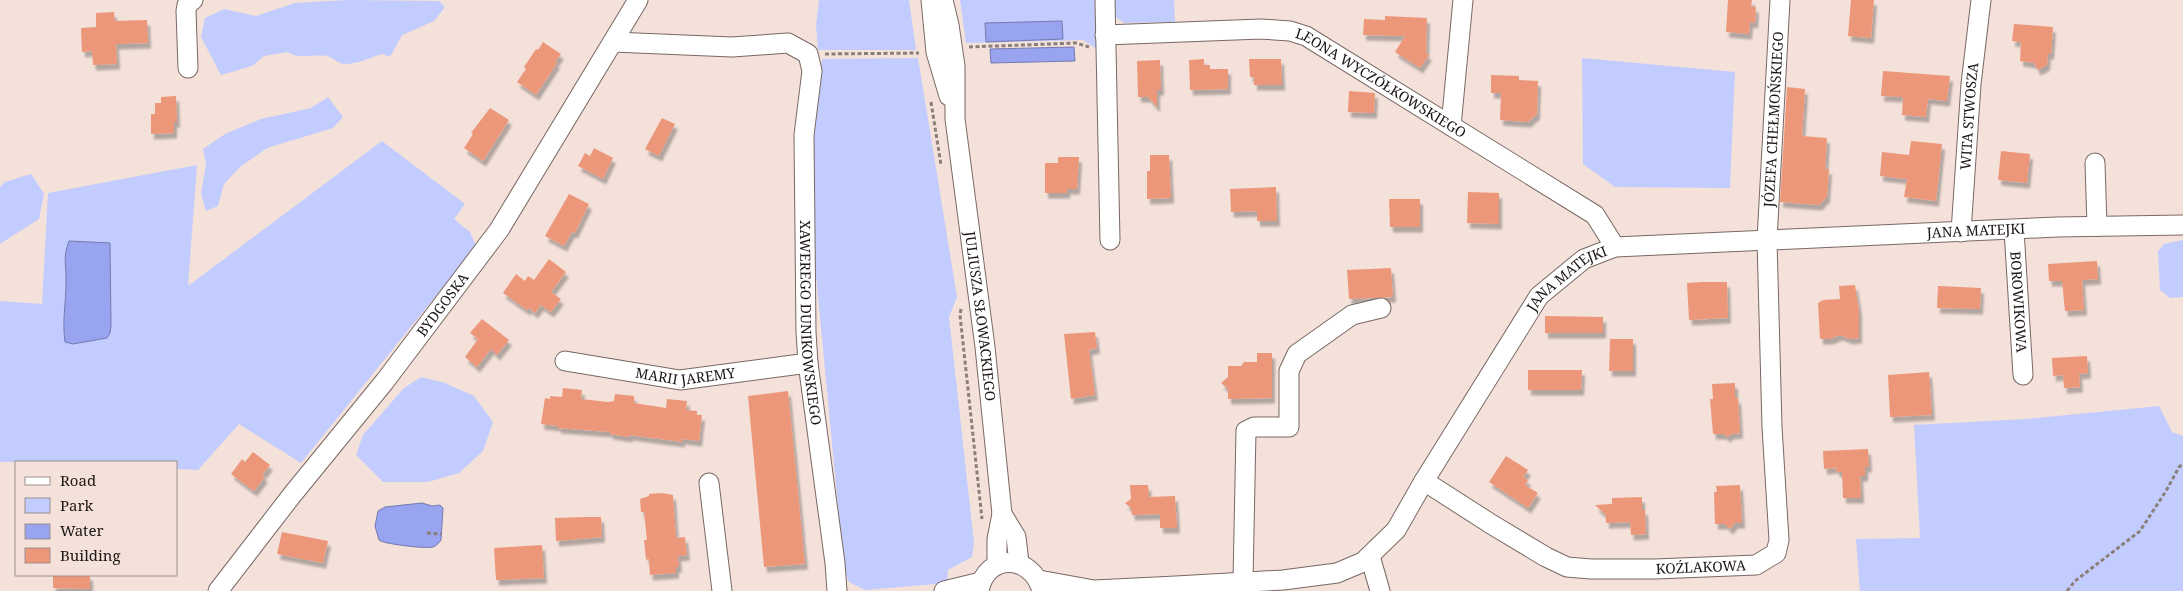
<svg xmlns="http://www.w3.org/2000/svg" width="2183" height="591" font-family="'Noto Serif',serif">
<defs>
<filter id="shadow"><feDropShadow dx="3" dy="5.5" stdDeviation="1" flood-color="#0004"/></filter>
</defs>
<rect width="100%" height="100%" fill="#f3e1da"/>
<path fill="#c3ccfe" d="M348 0 439 1 445 7 434 21 402 35 390 57 383 54C371 57 358 64 345 64 338 64 333 57 327 56 313 54 300 60 288 52L264 56 252 66 221 75 201 37 205 18 224 9 256 16 295 3Z
M819 0H909L916 50H818L816 25Z
M960 0H1096L1097 49 1083 40 966 43Z
M1113 0H1174L1175 22 1124 23 1113 15Z
M918 58 957 297 949 317 974 543 972 557 948 570 947 583 865 590 849 582 844 569 814 254 810 135 822 59Z
M1582 58 1735 72 1730 188 1615 187 1583 164Z
M328 97 343 117 333 128 267 148 240 167 224 184 218 206 206 211 201 194 206 164 203 149 225 134 261 119 311 108Z
M382 141 465 204 454 219 470 232 476 246 301 463 239 424 198 470 176 469V462H0V301L42 304 48 193 197 165 188 286Z
M31 174 44 194 39 219 0 244V187L5 182Z
M2183 240V297L2170 298 2160 290 2158 251 2164 244Z
M421 377 445 383 474 396 493 422 483 451 459 473 428 482H383L356 455 363 435 404 388Z
M2159 406 2172 432 2183 436V591H1860L1856 539 1920 538 1914 425 2026 419Z"/>
<path fill="#99a4f1" stroke="#7479af" d="M1062 21 1063 39 986 42 985 23Z
M1074 47 1075 61 991 63 990 49Z
M69 241 110 243 111 326 110 333 107 338 73 344 65 342C62 321 66 303 66 283 67 266 62 259 69 241Z
M422 503 432 506 440 505 443 508 441 540C439 543 436 546 433 547 426 549 383 544 379 540L375 526 378 511 385 507Z"/>
<path fill="#ed977a" filter="url(#shadow)" d="M1728 0H1752L1751 7H1756L1755 23 1750 22 1749 34 1726 32Z
M1851 0H1874L1871 38 1848 36Z
M114 12 115 21 147 20 148 43 116 44 117 64 93 65 92 51 82 52 81 28 96 27V13Z
M1385 16 1427 18 1426 53 1429 55 1420 68 1395 52 1405 36 1363 35 1364 19 1385 20Z
M2014 24 2053 27 2051 54H2048L2047 65 2038 70 2034 63 2020 61 2021 42 2012 41Z
M543 42 561 54 555 62 557 63 536 95 517 82 526 69 524 67 536 49 538 50Z
M1204 59V65H1210V69H1228V89L1190 90 1189 60Z
M1249 59H1281L1282 85H1254V77H1250Z
M1160 60 1161 90H1157V107L1148 97H1138L1137 61Z
M1883 71 1950 76 1947 101 1928 99 1926 117 1902 115 1903 97 1881 96Z
M1491 75 1519 76V80L1538 81 1537 114 1528 122 1500 120 1501 93H1491Z
M1787 87 1805 89 1802 136 1827 138 1825 169H1829L1827 197 1819 205 1780 202Z
M1349 91 1375 93 1374 113 1348 112Z
M176 96 177 122H174V133L151 134V114H155V103H161V97Z
M490 108 509 120 483 161 464 148 473 134 471 133Z
M662 118 675 124 659 156 645 149Z
M1911 141 1942 144 1936 201 1904 197 1907 179 1880 176 1882 152 1909 155Z
M594 148 613 158 603 179 578 166 585 153 590 156Z
M2001 151 2030 154 2027 183 1998 180Z
M1150 155H1169L1171 198 1147 199V171H1150Z
M1058 157H1079L1077 189H1067V193H1045V163H1058Z
M1276 187 1277 221H1257V211L1231 212 1230 189Z
M1468 192 1499 193V224L1467 223Z
M569 194 589 204 575 233 572 232 564 246 545 236Z
M1389 199H1420V227H1390Z
M549 259 566 272 551 292 561 299 551 312 541 305 535 313 529 308 527 310 503 293 516 274 525 281 528 276 534 280Z
M2097 261 2098 279 2082 280 2084 310 2065 311 2062 281H2049L2048 264Z
M1391 268 1393 297 1349 299 1347 270Z
M1703 282H1727L1728 318 1689 320 1687 283Z
M1855 285 1859 311V338L1850 339 1840 335 1830 339H1820L1818 303 1823 300 1840 299 1839 286Z
M1938 286 1981 288 1980 309 1937 308Z
M1545 316 1603 317V333H1545Z
M482 319 509 340 497 355 491 349 477 367 465 357 478 339 470 333Z
M1095 332 1097 348 1089 350 1095 395 1071 399 1064 334Z
M1610 339H1633V371H1609Z
M1257 353H1272V398L1228 399V389L1221 383 1228 377V366H1241L1244 362H1257Z
M2087 356 2088 373 2079 374 2080 387 2064 388 2063 375 2053 376 2052 358Z
M1528 370H1582L1581 390H1528Z
M1929 372 1932 415 1890 417 1888 375Z
M1735 383V398H1738L1740 433 1731 434 1727 437 1724 434H1713L1710 399H1713L1712 384Z
M563 388 582 390 581 399 608 402 614 401 615 394 634 396V403L666 408 667 399 687 401 686 410 697 411V415H702L699 441 682 439V442L630 435 629 437 610 434V432L558 428V426L541 424 545 398 550 399V396L562 397Z
M788 391 805 564 764 567 748 396Z
M1868 449 1869 467H1865V476H1860L1861 498H1843L1842 472H1837L1836 468 1824 469 1823 451Z
M253 452 270 465 262 475 265 477 254 491 231 474 242 459 245 462Z
M1506 456 1528 470 1523 477 1528 480 1525 485 1538 493 1528 508 1489 482Z
M1130 485H1148L1149 497 1175 496 1177 528H1160V514L1132 515 1131 508 1125 503 1131 499Z
M1740 485 1742 523H1735L1730 529 1725 524H1715L1714 492H1717L1716 486Z
M662 493 673 495 676 538 685 537 687 555 678 556 679 567H676V573L650 575 649 559 646 560 644 540H647L644 512H641L640 499 649 496V494Z
M1642 497V510H1645L1646 534 1631 535 1630 522 1606 523V515L1595 505 1612 504V498Z
M585 517H601L602 537 556 541 555 518Z
M282 532 328 541 323 563 277 554Z
M542 545 544 578 496 580 494 548Z
M53 575H90V589L53 588Z"/>
<g fill="none" stroke-linecap="round" stroke-linejoin="round">
<defs>
<g id="minor">
<path d="M931 0 936 52 949 96"/>
<path id="s1" d="M943 0 949 25 955 66V119L985 347 1002 514 997 539V565"/>
<path d="M1105 0 1110 240"/>
<path id="s2" d="M1105 35 1261 29 1290 31 1306 36 1595 215 1615 247"/>
<path id="s3" d="M613 42 732 47 788 43 808 54 812 71 804 135 806 332 808 363 835 563 837 591"/>
<path d="M188 68 186 11 187 5 193 0"/>
<path d="M1451 126 1463 0"/>
<path d="M2095 163 2097 226"/>
<path id="s4" d="M2014 230 2023 375"/>
<path id="s5" d="M1961 232 1971 84 1981 0"/>
<path id="s6" d="M565 361 680 380 808 363"/>
<path id="s7" d="M1424 481 1491 524 1546 557 1567 567 1591 569H1655L1756 565 1776 553 1779 540 1772 427 1767 240 1780 0"/>
<path d="M709 483 722 591"/>
<path d="M1002 514 1016 537 1019 563"/>
<path d="M1370 556 1380 591"/>
<path id="s8" d="M1039 580 1094 590 1176 586 1283 580 1337 573 1363 562 1396 530 1424 481 1539 296 1584 259 1615 247 2057 227 2183 225"/>
<path d="M1243 581 1246 431 1254 427H1289V371L1297 354 1352 315 1381 308"/>
<path id="s9" d="M218 591 292 495 385 381 499 230 638 0"/>
<path d="M944 591 981 582"/>
<path d="M979 591C986 552 1032 554 1042 591"/>
</g>
</defs>
<use href="#minor" stroke="#796863" stroke-width="21"/>
<path stroke="#8b7f7a" stroke-width="3" stroke-dasharray="4 2.5" stroke-linecap="butt" d="M969 47 1076 43 1089 47
M825 54 919 53
M931 102 941 165
M961 309 960 315 982 519
M427 533 441 534
M2067 591 2075 581 2140 531 2166 491 2179 467 2183 464"/>
<use href="#minor" stroke="#fff" stroke-width="19"/>
</g>
<g text-anchor="middle" stroke-width="4" stroke-linejoin="round" paint-order="stroke">
<g font-size="14" fill="#1c1614" stroke="#f3e1da">
<text dy="5" stroke="none"><textPath href="#s2" startOffset="290">LEONA WYCZÓŁKOWSKIEGO</textPath></text>
<text dy="5" stroke="none"><textPath href="#s5" startOffset="116">WITA STWOSZA</textPath></text>
<text dy="5" stroke="none"><textPath href="#s7" startOffset="814">JÓZEFA CHEŁMOŃSKIEGO</textPath></text>
<text dy="5" stroke="none"><textPath href="#s8" startOffset="1101">JANA MATEJKI</textPath></text>
<text dy="5" stroke="none"><textPath href="#s8" startOffset="681">JANA MATEJKI</textPath></text>
<text dy="5" stroke="none"><textPath href="#s4" startOffset="72">BOROWIKOWA</textPath></text>
<text dy="5" stroke="none"><textPath href="#s9" startOffset="364">BYDGOSKA</textPath></text>
<text dy="5" stroke="none"><textPath href="#s1" startOffset="319">JULIUSZA SŁOWACKIEGO</textPath></text>
<text dy="5" stroke="none"><textPath href="#s3" startOffset="468">XAWEREGO DUNIKOWSKIEGO</textPath></text>
<text dy="5" stroke="none"><textPath href="#s6" startOffset="122">MARII JAREMY</textPath></text>
<text dy="5" stroke="none"><textPath href="#s7" startOffset="301">KOŹLAKOWA</textPath></text>
</g>
</g>
<rect x="15" y="461" width="162" height="115" fill="#f3e1da" stroke="#9d908b"/>
<rect x="25" y="477" width="25" height="8" fill="#ffffff" stroke="#9d908b"/>
<text x="60" y="486" font-size="15" fill="#1c1614">Road</text>
<rect x="25" y="498" width="25" height="15" fill="#c3ccfe" stroke="#9d908b"/>
<text x="60" y="511" font-size="15" fill="#1c1614">Park</text>
<rect x="25" y="524" width="25" height="15" fill="#99a4f1" stroke="#9d908b"/>
<text x="60" y="536" font-size="15" fill="#1c1614">Water</text>
<rect x="25" y="548" width="25" height="15" fill="#ed977a" stroke="#9d908b"/>
<text x="60" y="561" font-size="15" fill="#1c1614">Building</text>
</svg>
